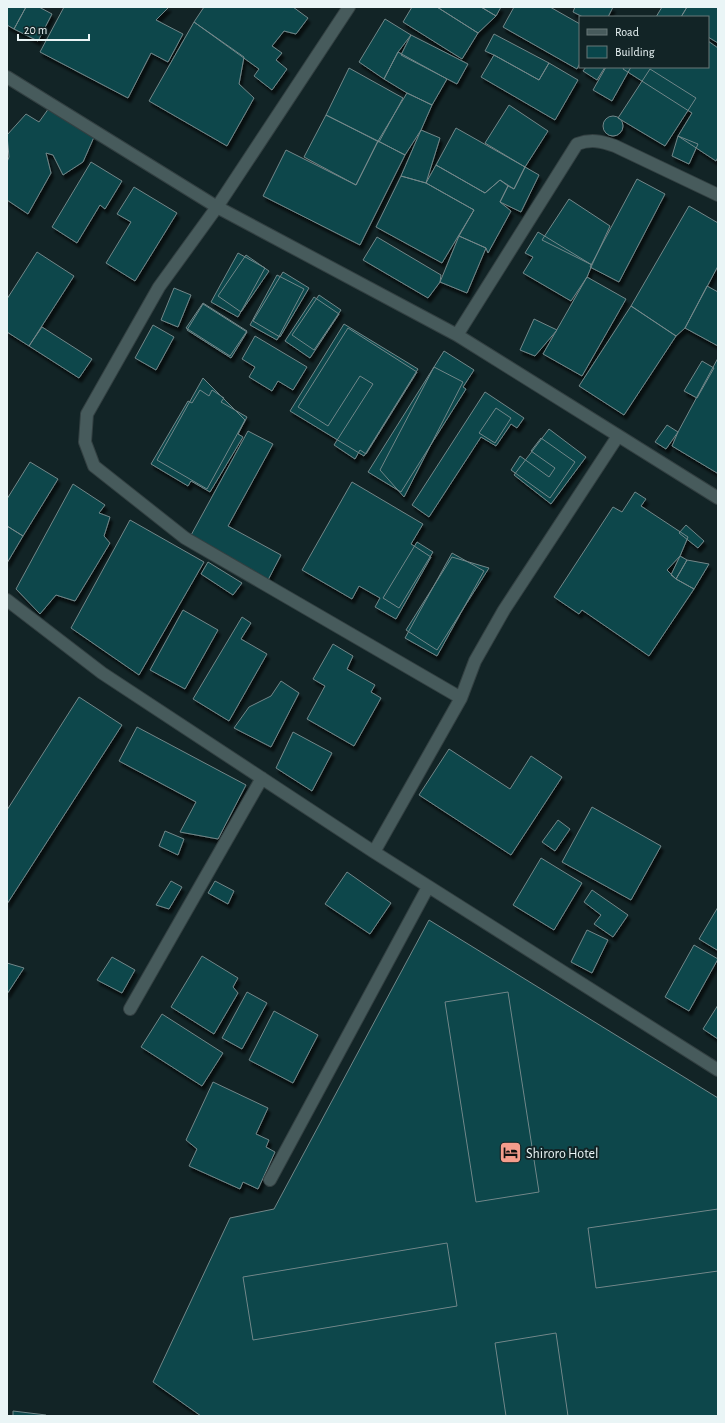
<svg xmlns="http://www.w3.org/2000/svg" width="725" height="1423" font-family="'Alegreya Sans',sans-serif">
<defs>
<filter id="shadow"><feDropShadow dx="2.5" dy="4.5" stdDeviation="1" flood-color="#0009"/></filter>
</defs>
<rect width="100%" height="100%" fill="#122426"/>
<path fill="#09464b" stroke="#738789" filter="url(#shadow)" d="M7 7H26L14 29 7 25Z
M26 7H39L52 14 38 41 14 29Z
M64 7H169L156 20 183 34 168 62 151 53 128 98 40 52Z
M204 7H293L308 18 296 34 284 31 272 46 282 53 276 60 287 69 272 90 254 76 259 69 194 22Z
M412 7H437L478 33 462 59 403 22Z
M437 7H481L496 16 478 33Z
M481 7H501L496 16Z
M514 7H550L580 24V63L577 69 503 27Z
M575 7H613L608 17H583L573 12Z
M662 7H687L681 17H656Z
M687 7H718V43L708 37V17H681Z
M385 19 411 35 398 52 384 79 359 62Z
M194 22 244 57 239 84 254 98 227 146 149 101Z
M494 34 549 63 539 80 494 55 485 51Z
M411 35 468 64 457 84 401 55Z
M708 41 718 48V157L716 161 678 136 692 113 623 69 624 67H708Z
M398 52 447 79 432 105 407 93 384 79Z
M494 55 539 80 549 63 578 80 555 120 481 77Z
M586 67H605L597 80 583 71Z
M606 67H631L612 101 593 90Z
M349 68 403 98 379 142 326 115Z
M650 69 696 98 665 146 618 118Z
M407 93 432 105 421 130 405 155 378 141Z
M509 105 548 131 525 167 485 143Z
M49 108 94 137 83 162 63 175 53 155 46 153 51 173 28 214 7 200V162L9 157 7 135 26 114 39 122Z
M326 115 378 141 356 185 304 157Z
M603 126a10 10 0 1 1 20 0a10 10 0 1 1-20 0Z
M456 128 525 167 514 189 500 180 485 193 436 165Z
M421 130 440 138 426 183 401 176Z
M678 136 698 144 689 164 672 156Z
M378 141 405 155 360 245 263 196 286 150 356 185Z
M91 162 122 181 105 209 100 205 77 243 52 227Z
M436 165 485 193 500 180 508 186 500 202 511 211 488 253 486 248 459 236 474 210 426 183Z
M525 167 539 175 521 212 500 202 508 186 514 189Z
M401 176 426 183 474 210 442 263 376 227Z
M637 179 665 194 619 282 590 267Z
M134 187 177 213 135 281 106 263 131 222 117 214Z
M569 199 610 226 592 265 542 240Z
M689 206 718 223V266L685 328 676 336 631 306Z
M538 232 592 265 587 277 571 301 523 273 533 257 525 253Z
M459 236 486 248 467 293 440 282Z
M377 237 441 275 440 282 428 298 363 260Z
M37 252 74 276 29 346 7 332V299Z
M238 253 265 268 238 317 211 302Z
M246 255 269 271 241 312 218 296Z
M283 272 309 288 280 337 253 321Z
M277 275 304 289 277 340 250 325Z
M587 277 626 299 582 376 543 354Z
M707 286 718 292V346L685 328Z
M174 288 191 295 178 327 161 320Z
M319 295 341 310 314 350 292 335Z
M314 297 339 314 310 358 285 341Z
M203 303 247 331 230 356 186 328Z
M203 304 247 332 231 358 187 330Z
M631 306 676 336 624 415 579 386Z
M534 319 557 330 535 356 520 350Z
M344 324 418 369 364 456 290 411Z
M153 325 174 337 156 370 135 358Z
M42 327 92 359 79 378 29 346Z
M348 328 417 372 366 454 360 450 355 459 334 445 373 384 360 376 328 426 298 407Z
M255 336 307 367 293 390 278 381 272 391 249 377 255 367 242 359Z
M444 351 474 370 463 387 466 389 401 492 368 472Z
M718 358V471L717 473 672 446 678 432Z
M702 361 714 368 697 398 684 391Z
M434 367 463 382 404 497 380 470Z
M203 378 245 420 207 489 157 460Z
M200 390 209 396 212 390 224 398 221 402 247 417 238 434 243 437 210 492 191 481 188 486 151 464 188 401 192 403Z
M485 392 524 418 517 428 511 424 496 446 481 437 429 517 412 505Z
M496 408 511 418 495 443 479 433Z
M667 425 678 432 666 449 655 442Z
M549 429 586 457 551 504 514 475Z
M248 431 273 444 228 526 281 555 268 580 190 537Z
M541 438 575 462 550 498 511 470 520 456 549 477 555 468 531 451Z
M30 462 58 479 23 536 7 526V499Z
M352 482 423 524 411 544 431 557 396 619 375 607 380 598 359 586 352 599 302 570Z
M73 484 105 505 99 513 110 517 104 536 110 543 75 601 56 595 40 614 16 589Z
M635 492 646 499 641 506 688 537 680 556 667 570 676 579 694 589 649 656 582 610 579 614 554 597 613 507 622 512Z
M130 520 204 562 139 675 71 628Z
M686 525 704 541 698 548 679 533Z
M7 526 23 536 7 563Z
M417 542 433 552 399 608 383 598Z
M452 553 484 571 437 656 405 638Z
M680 556 687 560 676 579 671 575Z
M452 557 489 568 437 650 406 630Z
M687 560 709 564 694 589 676 579Z
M208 562 242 583 233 595 201 574Z
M183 610 218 630 185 689 150 670Z
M242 617 251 623 241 639 267 654 229 721 193 699Z
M333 644 353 656 347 669 375 685 371 692 381 698 354 746 307 719 325 686 313 679Z
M281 681 299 693 271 747 234 728 249 707 271 696Z
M79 697 122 725 7 904V810Z
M137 727 246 785 218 839 180 832 196 802 119 761Z
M293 732 332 753 312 791 276 768Z
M449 749 510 789 531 756 562 777 511 855 419 795Z
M592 807 661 846 631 900 562 862Z
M558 820 570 829 555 851 542 842Z
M165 831 184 839 178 855 159 846Z
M541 858 582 883 554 930 513 905Z
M347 872 391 903 370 934 325 904Z
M171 881 182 887 169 909 156 905Z
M215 881 234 891 228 904 208 893Z
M592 890 628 915 613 937 594 924 601 915 584 902Z
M718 907V948L717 950 699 939Z
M429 920 718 1098V1416H201L153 1382 230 1218 274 1209Z
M587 930 608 940 592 973 571 962Z
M694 945 718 959 689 1011 665 997Z
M202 956 238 978 233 987 238 993 214 1034 171 1007Z
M112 957 135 970 122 993 97 980Z
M7 963 24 968 7 994Z
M247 992 267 1003 242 1049 222 1038Z
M508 992 539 1192 476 1202 445 1002Z
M718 1005V1039L703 1029Z
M274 1011 318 1035 293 1083 249 1060Z
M162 1014 223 1053 202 1086 141 1047Z
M213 1082 268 1108 256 1134 269 1140 266 1147 275 1152 258 1189 243 1182 240 1189 189 1166 197 1149 186 1140Z
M718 1209V1271L596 1288 588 1228Z
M447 1243 457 1306 253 1340 243 1277Z
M556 1333 568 1416H506L495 1343Z
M13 1411 46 1415V1416H13Z"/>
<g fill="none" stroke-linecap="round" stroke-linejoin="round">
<defs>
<path id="minor" d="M349 7 217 207 159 287 87 414 85 442 94 466 185 538 461 698
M7 77 217 207 457 335 718 498
M457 335 577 144C591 139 601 141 615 146L718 195
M7 600 102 673 374 852 718 1070
M374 852 461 698 475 661 504 610 618 436
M130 1009 262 778
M270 1180 428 887"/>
</defs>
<use href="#minor" stroke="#334042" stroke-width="14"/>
<use href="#minor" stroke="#475b5c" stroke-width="12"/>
</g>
<defs>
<symbol id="hotel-square" viewBox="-11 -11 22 22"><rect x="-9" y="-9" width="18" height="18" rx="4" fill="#f49d8c" stroke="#122426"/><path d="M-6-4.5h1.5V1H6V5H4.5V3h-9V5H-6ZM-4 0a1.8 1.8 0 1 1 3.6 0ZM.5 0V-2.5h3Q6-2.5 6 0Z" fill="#111"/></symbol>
</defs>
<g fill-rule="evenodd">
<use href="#hotel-square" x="498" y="1140" width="25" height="25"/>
</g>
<g text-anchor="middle" stroke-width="4" stroke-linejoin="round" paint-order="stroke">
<g font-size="14" fill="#eaf5f6" stroke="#122426" text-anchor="start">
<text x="526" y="1158">Shiroro Hotel</text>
</g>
</g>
<rect width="725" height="1423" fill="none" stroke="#eaf5f6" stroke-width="16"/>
<rect x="579" y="16" width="130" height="52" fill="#122426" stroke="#687879"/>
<rect x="587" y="29" width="20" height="6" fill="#475b5c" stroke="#687879"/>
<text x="615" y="36" font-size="12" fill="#eaf5f6">Road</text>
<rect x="587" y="46" width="20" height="12" fill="#09464b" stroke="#687879"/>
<text x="615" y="56" font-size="12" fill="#eaf5f6">Building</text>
<path d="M18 34v6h71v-6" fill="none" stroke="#eaf5f6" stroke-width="2"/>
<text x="24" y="34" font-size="12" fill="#eaf5f6" stroke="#122426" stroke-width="3" paint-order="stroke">20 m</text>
</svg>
